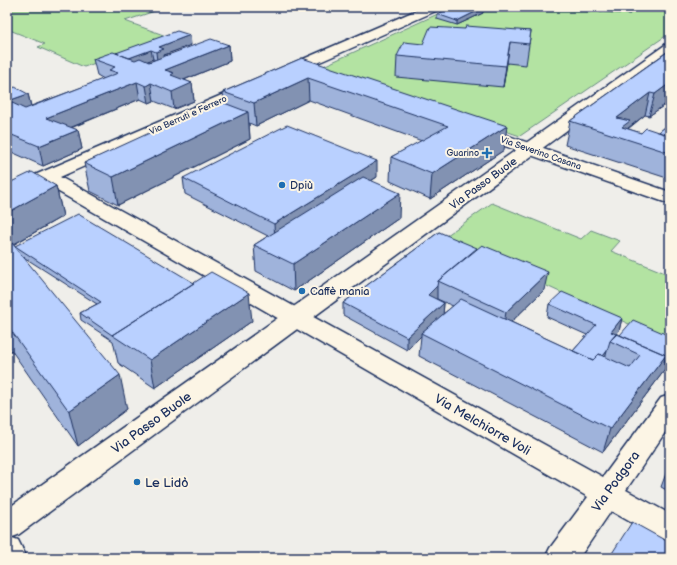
<svg xmlns="http://www.w3.org/2000/svg" width="677" height="565" font-family="'Balsamiq Sans',sans-serif">
<rect width="100%" height="100%" fill="#efeeea"/>
<filter id="ink" filterUnits="userSpaceOnUse"><feTurbulence type="fractalNoise" baseFrequency=".025" numOctaves="2"/><feDisplacementMap in="SourceGraphic" scale="8" xChannelSelector="R" yChannelSelector="G"/><feConvolveMatrix kernelMatrix="1 2 1 2 8 2 1 2 1" color-interpolation-filters="sRGB"/></filter>
<g filter="url(#ink)">
<path fill="#b3e3a2" stroke="#678980" d="M7 7H167L125 21 169 37 84 67 38 47 45 44 7 29Z
M453 7H670V33L520 136 319 68Z
M492 203 581 239 591 230 620 241 611 251 670 275V343L443 238Z"/>
<g fill="none" stroke-linecap="round" stroke-linejoin="round">
<defs>
<path id="minor" d="M424 7H440L438 10 288 76H278L276 73 278 70Z
M252 82 257 84 260 87 257 90 60 177 603 477 661 398 670 395V425L626 490 670 514V542L659 538 611 511 579 558H545L550 548 588 497 45 184 7 200V187Z
M477 125 670 192V204L471 134 469 130 471 126Z
M7 536 18 540 27 558H7Z"/>
<path id="tertiary" d="M670 44V54L18 535 7 539V509L665 45Z"/>
</defs>
<use href="#minor" stroke="#1b2f5e" stroke-width="3"/>
<use href="#tertiary" stroke="#1b2f5e" stroke-width="3"/>
<use href="#minor" fill="#fcf5e5" fill-rule="evenodd"/>
<use href="#tertiary" fill="#fcf5e5" fill-rule="evenodd"/>
</g>
<path fill="#9fb3db" stroke="#1b2f5e" fill-rule="evenodd" d="M538 7H631L630 14Z
M483 13 457 25 437 19V14Z
M465 29 531 31 526 65 507 63 503 87 396 77 397 56Z
M191 45 164 55 165 56 229 45 230 61 184 80 192 83 194 101 174 109 154 101 149 103 140 99 71 128 78 130 82 149 43 166 7 150V90L28 94 31 106 104 79 97 75 93 59 116 53ZM153 59 155 60 149 62 147 61Z
M670 48V101L649 116 645 115 628 129 641 133 659 132 670 123V179L565 145 570 121 668 51 669 49Z
M302 58 504 150 430 199 390 181 391 157 422 141 309 100 256 126 249 123 250 139 118 205 90 191 84 163 224 103 223 92Z
M377 177 371 181 399 218 294 291 256 271 254 245 268 236 185 194 183 178Z
M7 184 56 186 63 216 13 245 15 246 252 321 155 388 118 363 113 341 81 320 80 313 97 304 22 256 127 409 78 446 7 344Z
M439 232 544 290 511 322 573 351 587 335 547 317 549 304 622 318 619 331 616 334 620 335 670 336V363L603 452 419 356 421 336 407 350 343 315V303ZM436 299H437L453 306 443 314 444 303Z
M670 465V492L661 487 668 468Z"/>
<path fill="#8292b2" stroke="#1b2f5e" d="M483 8V13L457 25V21Z
M190 35 191 45 164 55 165 58 157 61 156 52 159 47Z
M510 42 507 63 503 87 506 66Z
M229 45 230 61 176 83H192L194 101 174 109 172 92 165 70Z
M151 50 153 59 125 70 123 60Z
M308 78 309 100 256 126 254 103Z
M137 82 140 99 50 136 46 118Z
M151 83 154 101 149 103 146 86Z
M670 83V101L649 116 655 94Z
M650 93 645 115 628 128 625 139 617 118Z
M28 94 32 111 13 119 8 101Z
M248 112 250 139 118 205 113 177Z
M507 126 504 150 430 199 432 174Z
M78 130 82 149 43 166 39 146Z
M377 161V177L275 240 274 224Z
M56 186 63 216 7 248V213Z
M400 193 399 218 294 291 293 264Z
M548 272 544 290 503 330 506 312Z
M437 286V299L426 307 428 295Z
M249 293 252 321 155 388 150 360Z
M444 303 443 316 421 333V336L407 350V337Z
M622 318 619 331 607 344 611 332Z
M607 351 604 364 591 370Z
M666 355H670V363L603 452 610 429Z
M120 375 127 409 78 446 69 411Z"/>
<path fill="#b9d0ff" stroke="#1b2f5e" d="M454 7H478L483 8 457 21 437 14Z
M466 26 531 31 529 44 510 42 506 66 397 56 404 42 423 44 430 27 465 29Z
M177 31 190 35 159 47 164 49 156 52 151 50 129 58 116 53Z
M211 39 229 45 165 70 174 73 171 75 192 83 172 92 151 83 146 86 137 82 46 118 78 130 39 146 7 133V90L15 87 28 94 8 101 25 109 118 73 109 70 115 67 93 59 113 52 135 60 140 58 149 62Z
M670 50V83L655 94 650 93 617 118 630 121 622 127 641 133 646 128 670 136V153L570 121Z
M302 58 507 126 432 174 391 157 448 126 308 78 254 103 223 92Z
M219 101 248 112 113 177 84 163Z
M670 123V136L659 132Z
M287 125 377 161 274 224 183 178Z
M32 172 56 186 7 213V184Z
M363 177 400 193 293 264 254 245Z
M78 214 194 283 112 335 80 313 101 302 15 246Z
M439 232 477 248 438 281 437 286 428 295 444 303 407 337 343 303Z
M7 237 120 375 69 411 7 325Z
M482 245 548 272 506 312 438 281Z
M211 272 249 293 150 360 112 335Z
M562 292 622 318 611 332 616 334 610 341 607 351 603 356 599 354 593 360 573 351 596 325 549 304Z
M461 299 593 360 599 354 630 368 640 355 610 341 617 334 666 355 610 429 421 333Z
M633 320 670 336V355L663 365 666 355 620 335Z
M632 522 670 543V558H609Z"/>
</g>
<g fill="#1f6fb2" stroke="#fcf5e5" stroke-width="1.5">
<path d="M485 147h4v4h4v4h-4v4h-4v-4h-4v-4h4z"/>
<circle cx="282" cy="185" r="4"/>
<circle cx="302" cy="291" r="4"/>
<circle cx="137" cy="482" r="4"/>
</g>
<g text-anchor="middle" stroke-width="4" stroke-linejoin="round" paint-order="stroke">
<g font-size="9" fill="#1b2f5e" stroke="#fcf5e5">
<text transform="translate(188 115) rotate(-24)" y="3">Via Berruti e Ferrero</text>
<text transform="translate(541 153) rotate(19)" y="3">Via Severino Casana</text>
</g>
<g font-size="9" fill="#1b2f5e" stroke="#fcf5e5" text-anchor="end">
<text x="479" y="156">Guarino</text>
</g>
<g font-size="11" fill="#1b2f5e" stroke="#fcf5e5">
<text transform="translate(483 183) rotate(-36)" y="4">Via Passo Buole</text>
</g>
<g font-size="11" fill="#1b2f5e" stroke="#fcf5e5" text-anchor="start">
<text x="290" y="189">Dpiù</text>
<text x="310" y="295">Caffè mania</text>
</g>
<g font-size="13" fill="#1b2f5e" stroke="#fcf5e5">
<text transform="translate(151 422) rotate(-36)" y="5">Via Passo Buole</text>
<text transform="translate(483 424) rotate(30)" y="5">Via Melchiorre Voli</text>
<text transform="translate(615 481) rotate(-54)" y="5">Via Podgora</text>
</g>
<g font-size="13" fill="#1b2f5e" stroke="#fcf5e5" text-anchor="start">
<text x="145" y="487">Le Lidò</text>
</g>
</g>
<rect width="677" height="565" fill="none" stroke="#fcf5e5" stroke-width="24"/>
<rect x="12" y="12" width="653" height="541" fill="none" stroke="#1b2f5e" stroke-width="1.5" filter="url(#ink)"/>
</svg>
